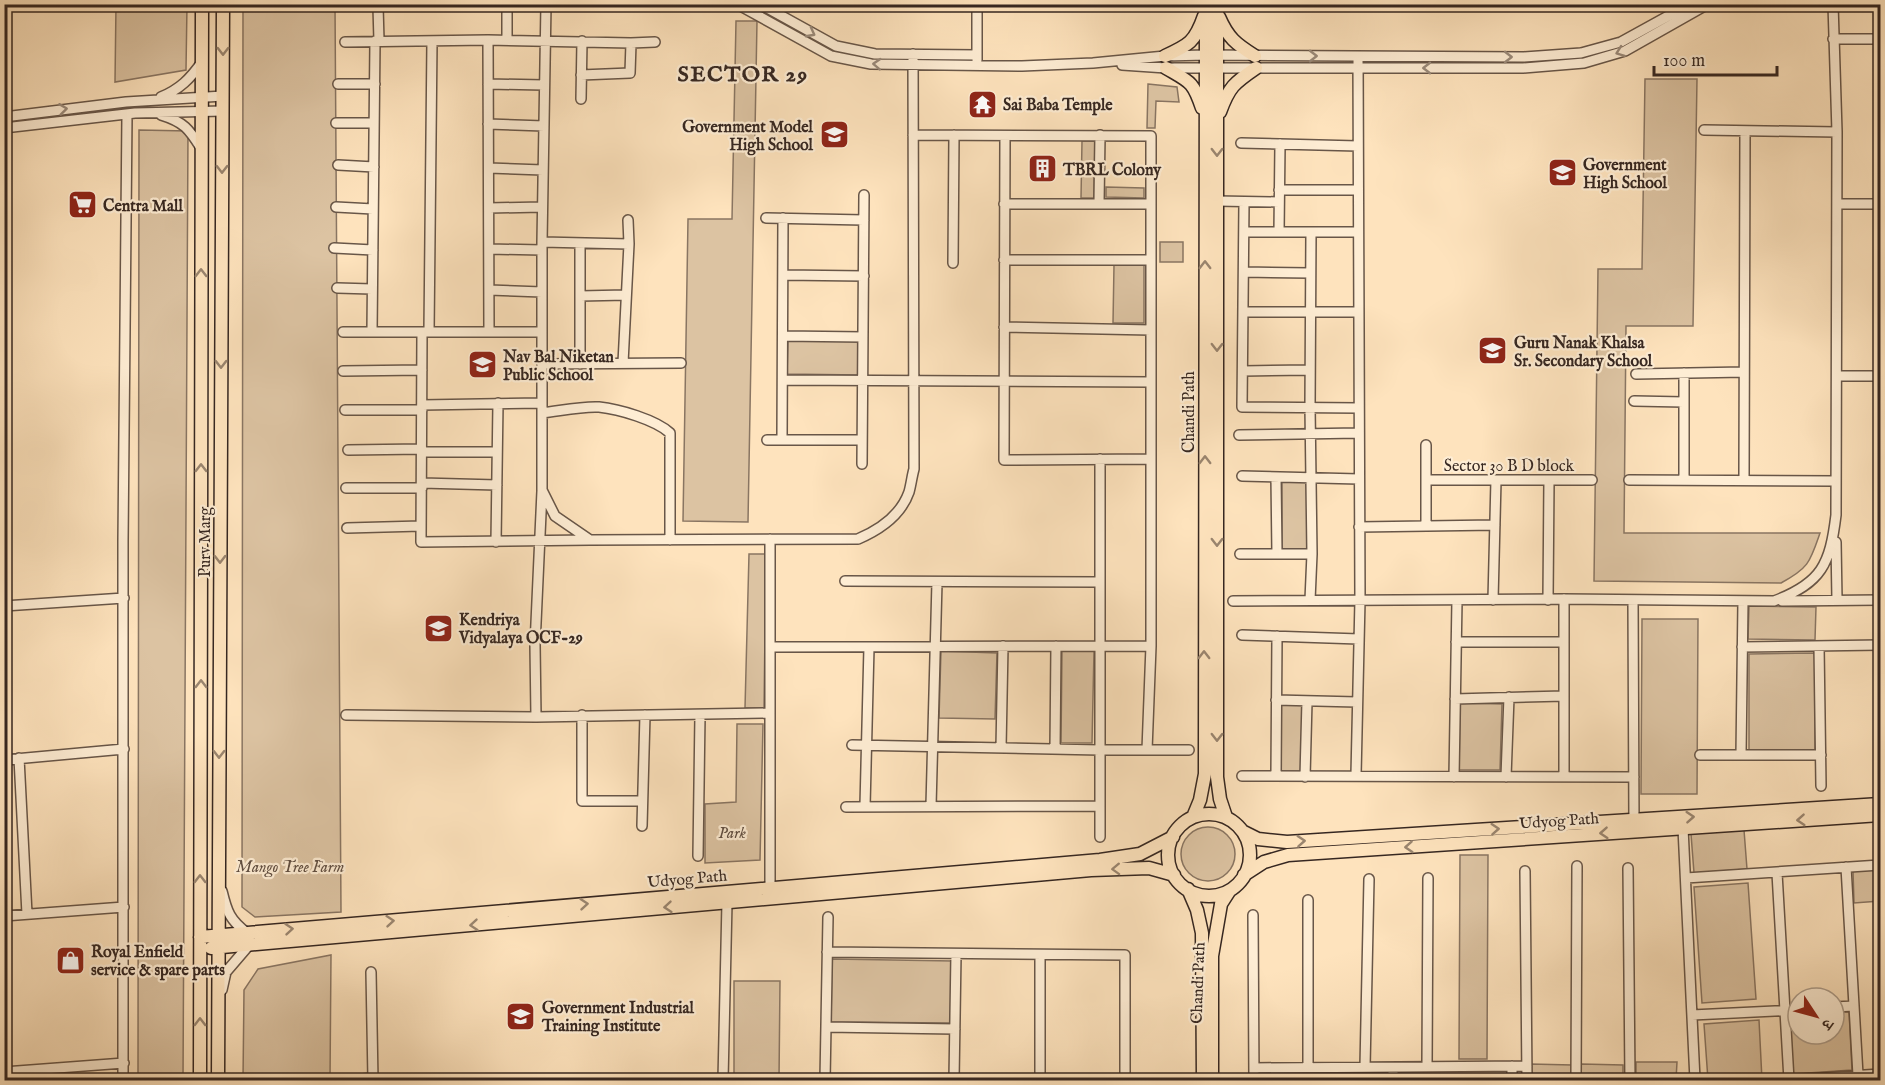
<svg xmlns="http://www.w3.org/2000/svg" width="1885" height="1085" font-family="'IM FELL English','Noto Serif Devanagari',serif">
<rect width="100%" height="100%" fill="#fee3bd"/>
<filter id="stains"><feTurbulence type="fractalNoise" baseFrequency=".00333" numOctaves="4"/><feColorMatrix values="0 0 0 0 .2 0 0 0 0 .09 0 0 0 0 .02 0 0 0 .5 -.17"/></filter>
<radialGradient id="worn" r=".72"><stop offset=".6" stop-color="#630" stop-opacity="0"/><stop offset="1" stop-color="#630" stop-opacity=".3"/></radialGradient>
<path fill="#dcc3a2" stroke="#897562" stroke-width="1.5" d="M116 5H187L186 70 115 82Z
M243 5H335L341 912 255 917 242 907Z
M736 21H757L748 522 683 521 688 219H732Z
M1645 79H1697L1693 326H1626L1624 533H1820C1810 562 1809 568 1781 583L1594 581 1598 269H1642Z
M1148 84 1177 87 1179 102 1156 101 1155 128H1147Z
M139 130 188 131 183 1080H138Z
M1082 141H1095L1094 198H1081Z
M1106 187 1144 188V198L1106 197Z
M1160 242H1183V262H1160Z
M1114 265H1144V323H1113Z
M788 341H860V375L787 374Z
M1282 481H1307V549H1282Z
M749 554H766L764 708H745Z
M1749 606 1816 607 1815 640 1748 639Z
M1642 619H1698L1697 794H1641Z
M1062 650 1094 651 1092 743H1061Z
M941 651 997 653 995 719 939 718Z
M1815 653V751L1749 752V654Z
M1460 703 1502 704 1500 770H1459Z
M1277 705H1303V773L1277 774Z
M737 724H763L760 860 705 863V804L736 802Z
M1181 854a27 27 0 1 1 54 0a27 27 0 1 1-54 0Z
M1744 830 1747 869 1694 873 1691 834Z
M1460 855H1488L1487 1059H1459Z
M1880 869V901L1854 903 1853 871Z
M1748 883 1756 999 1702 1003 1694 887Z
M331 955 330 1080H243L244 990 258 969Z
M832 959 953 961 951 1023 831 1022Z
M734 981H780L779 1080H734Z
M1849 1010 1852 1070 1793 1074 1790 1014H1798V1034H1834V1011Z
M1759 1020 1762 1080H1708L1704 1024Z
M1636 1062H1677L1676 1080H1636Z
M1530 1064 1572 1065V1080H1530Z
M1581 1064 1623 1065V1080H1581Z"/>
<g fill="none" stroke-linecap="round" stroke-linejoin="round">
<defs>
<path id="minor" d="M546 4 542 242V490L555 516 590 540 858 539C879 530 901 515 909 492 911 485 912 476 914 469L913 54
M737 4 831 56 871 64 1022 66 1093 63 1165 56 1206 55 1524 57 1581 53 1621 42 1690 4
M760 4 836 46 875 54 977 55
M977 4V60
M1833 39H1880
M488 40 489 332
M379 41 378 6 507 5V40
M345 42 488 40 631 43 655 42
M1122 65 1166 68H1523L1584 63 1625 51 1708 4
M581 75 630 73 631 43
M338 84H375
M488 84 544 85
M161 97C180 89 190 79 202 62
M581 99 582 41
M161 115C184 122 189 129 201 148
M4 117 126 102 223 96
M336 123H374
M488 124 544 126
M4 128 135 113 223 111
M1704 130 1837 132
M913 135 1151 136V646L1147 750
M1005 136 1004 460 1151 459
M1241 143 1358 146
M338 165 374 167
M489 168 543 170
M1279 190H1358
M1217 201 1279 202
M1244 202 1242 407 1359 408
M1099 203 1100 135
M1004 204H1151
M1837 204H1880
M336 207 373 209
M489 208 542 207
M766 218 864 220
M1245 232H1358
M1279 232 1280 144
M542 242 629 244
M334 248 373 250
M489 249 542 250
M1004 260H1151
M953 263 954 135
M1244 272 1310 273
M783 275 864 276
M337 288 372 289
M489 290 542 292
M580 296 626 295
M1244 312H1359
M1004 327 1151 330
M343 332H542
M372 332 375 41
M422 332 421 542 590 540
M429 332 432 41
M783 336 863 337
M623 363 629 244 628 220
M542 364 681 363
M580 364V243
M343 371 422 370
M1243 371 1310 370
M1636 374 1744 372
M1837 376H1880
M783 380 1151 382
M1634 401 1684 402
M422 405 541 403
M345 410H422
M542 413C560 411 581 406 599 407 619 409 656 420 670 433V540
M1239 435 1358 433
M782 439 783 218
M767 440H862
M1426 445V526
M348 450 422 449
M422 452H497
M1100 459V837
M862 464 864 195
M1242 476 1359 479
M1276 477 1277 554
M1426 480H1592
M1629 480 1836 481
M1684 480V373
M1744 480 1745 131
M422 483 497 485
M346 488H422
M1359 527 1495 525
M347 528 421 526
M770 539V894
M496 542 498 403
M1836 542 1837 600
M1240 554H1312
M845 581 1100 582
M1564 599V776
M1310 600 1312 554 1310 407 1311 232
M1493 600 1496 480
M1548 600 1549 480
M1633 600 1634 826
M1233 601 1564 599 1774 601C1822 583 1830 564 1836 515L1837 132 1833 4
M1782 601 1880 600
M4 606 124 598
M1242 635 1359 639
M1456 642H1564
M1819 646 1821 786
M770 647 1151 646
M1742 647 1880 645
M1455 699 1564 696
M1276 700 1357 702
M346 715 536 717 770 713
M582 715V801H642
M536 717 535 645 542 491
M852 745 1100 750H1189
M1001 748 1003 646
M1055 749 1056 646
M1700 755H1821
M1741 755 1743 601
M19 758 27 914
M4 760 124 749
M1356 775 1360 600 1358 57
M1242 776 1634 777
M1276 776 1277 636
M1305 777 1307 701
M1454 777 1457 600
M1506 777 1509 697
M865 806 869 647
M931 806 937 582
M846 807 1100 806
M642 826 645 715
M1683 828 1695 1080
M698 856 700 715
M1846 867 1858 1075
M1628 868 1630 1080
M1525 871 1527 1080
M1777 873 1789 1080
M1686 878 1880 865
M222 891C227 912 230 920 247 933
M1308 900V1067
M1253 915 1254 1080
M4 916 124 907
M827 952 1125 955V1080
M1040 955V1080
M371 972 373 1080
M222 990 226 972 250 944
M1834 1007 1854 1006
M1692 1015 1798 1010
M826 1027 955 1029
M1365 1067 1369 879
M1427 1067 1428 878
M1254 1068 1527 1066
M1393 1068V1080
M4 1072 124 1063
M123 1080V541L127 114
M354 1080 372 1078
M723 1080 727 902
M825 1080 828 917
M954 1080 956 954
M1512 1080V1066
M1576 1080 1577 866
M1789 1080 1880 1074"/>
<path id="major" d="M1217 4V777L1220 799 1226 817
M1219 17C1228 38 1236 44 1255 56
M1165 56C1189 45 1195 42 1204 16
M1166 68C1190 82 1193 81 1202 108
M1220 112C1229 87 1234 83 1256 68
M1168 855a41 41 0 1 1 82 0a41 41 0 1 1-82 0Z
M1193 817 1200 800 1205 774 1206 4
M1244 832 1258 839 1287 842 1880 804
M1244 875 1264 862 1288 855 1880 815
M1188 889 1197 910 1202 933 1203 1080
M200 937 1100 860 1140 854 1173 837
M211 948 1091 870 1149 868 1174 875
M200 1080 202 4
M218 1080 223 4
M1212 1080V956L1221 904 1230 890"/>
</defs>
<use href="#minor" stroke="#685648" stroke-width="12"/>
<use href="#major" stroke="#362721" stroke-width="15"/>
<use href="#minor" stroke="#feedd4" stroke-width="9"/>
<use href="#major" stroke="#fee3bd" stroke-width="12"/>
</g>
<defs><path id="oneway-chevron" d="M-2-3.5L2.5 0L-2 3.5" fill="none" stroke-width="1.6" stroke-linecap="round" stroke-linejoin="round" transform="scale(1.5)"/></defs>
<g stroke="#9a8a7a">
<use href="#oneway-chevron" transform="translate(811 33) rotate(28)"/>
<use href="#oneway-chevron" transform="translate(1620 52) rotate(160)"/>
<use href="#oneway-chevron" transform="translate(1313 56)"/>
<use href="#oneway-chevron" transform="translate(1508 57)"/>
<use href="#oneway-chevron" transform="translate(877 64) rotate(-177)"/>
<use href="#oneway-chevron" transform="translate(1427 68) rotate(180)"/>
<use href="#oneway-chevron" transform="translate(63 109) rotate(-7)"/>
</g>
<g stroke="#9a856f">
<use href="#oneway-chevron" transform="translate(223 51) rotate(90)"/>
<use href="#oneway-chevron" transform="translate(1217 152) rotate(90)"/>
<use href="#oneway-chevron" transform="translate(222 169) rotate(90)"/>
<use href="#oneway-chevron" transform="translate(1205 265) rotate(-90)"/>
<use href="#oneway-chevron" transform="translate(201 273) rotate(-90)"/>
<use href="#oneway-chevron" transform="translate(1217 347) rotate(90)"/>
<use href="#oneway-chevron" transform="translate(221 364) rotate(90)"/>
<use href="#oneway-chevron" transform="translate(1205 460) rotate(-90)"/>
<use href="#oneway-chevron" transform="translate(201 468) rotate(-90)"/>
<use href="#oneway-chevron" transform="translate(1217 542) rotate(90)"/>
<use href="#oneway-chevron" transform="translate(220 559) rotate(90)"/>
<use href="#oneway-chevron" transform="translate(1204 655) rotate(-90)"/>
<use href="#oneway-chevron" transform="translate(201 684) rotate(-90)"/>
<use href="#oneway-chevron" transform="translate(1217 737) rotate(90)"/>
<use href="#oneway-chevron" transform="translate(219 754) rotate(90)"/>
<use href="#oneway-chevron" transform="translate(1690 817) rotate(-4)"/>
<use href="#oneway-chevron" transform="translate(1801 820) rotate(176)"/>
<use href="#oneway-chevron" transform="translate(1495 829) rotate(-4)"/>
<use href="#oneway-chevron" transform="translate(1604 833) rotate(176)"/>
<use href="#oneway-chevron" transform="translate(1301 841) rotate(-4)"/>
<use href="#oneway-chevron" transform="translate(1409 847) rotate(176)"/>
<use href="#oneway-chevron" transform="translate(1116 869) rotate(178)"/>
<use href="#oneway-chevron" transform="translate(200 879) rotate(-90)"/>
<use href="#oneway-chevron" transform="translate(584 904) rotate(-5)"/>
<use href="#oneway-chevron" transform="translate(668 907) rotate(175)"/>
<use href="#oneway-chevron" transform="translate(390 921) rotate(-5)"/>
<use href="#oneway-chevron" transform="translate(474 925) rotate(175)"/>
<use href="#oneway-chevron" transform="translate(289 929) rotate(-5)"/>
<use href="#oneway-chevron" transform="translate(200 1022) rotate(-90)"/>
</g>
<defs>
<symbol id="temple-square" viewBox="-11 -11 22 22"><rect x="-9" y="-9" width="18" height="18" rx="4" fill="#8f2418" stroke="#feedd4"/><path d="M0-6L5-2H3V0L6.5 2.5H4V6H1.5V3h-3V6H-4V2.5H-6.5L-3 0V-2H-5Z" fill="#fff"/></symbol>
<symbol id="school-square" viewBox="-11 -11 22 22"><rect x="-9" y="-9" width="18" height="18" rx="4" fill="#8f2418" stroke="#feedd4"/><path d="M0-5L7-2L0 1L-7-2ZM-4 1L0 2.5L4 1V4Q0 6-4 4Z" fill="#fff"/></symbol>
<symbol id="building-square" viewBox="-11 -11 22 22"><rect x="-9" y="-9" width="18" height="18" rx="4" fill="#8f2418" stroke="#feedd4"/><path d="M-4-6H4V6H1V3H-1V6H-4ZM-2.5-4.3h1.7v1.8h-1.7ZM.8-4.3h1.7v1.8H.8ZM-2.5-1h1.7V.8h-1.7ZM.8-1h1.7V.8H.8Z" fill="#fff"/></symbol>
<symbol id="supermarket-square" viewBox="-11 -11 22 22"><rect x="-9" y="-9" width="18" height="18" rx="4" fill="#8f2418" stroke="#feedd4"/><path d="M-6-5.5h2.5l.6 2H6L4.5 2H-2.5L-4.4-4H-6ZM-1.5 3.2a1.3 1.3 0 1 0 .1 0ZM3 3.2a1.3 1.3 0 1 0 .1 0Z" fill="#fff"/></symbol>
<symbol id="shop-square" viewBox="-11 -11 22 22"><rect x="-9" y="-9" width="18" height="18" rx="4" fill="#8f2418" stroke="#feedd4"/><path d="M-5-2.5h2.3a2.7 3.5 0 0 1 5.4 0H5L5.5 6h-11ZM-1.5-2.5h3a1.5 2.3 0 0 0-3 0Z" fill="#fff"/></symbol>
<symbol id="university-square" viewBox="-11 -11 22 22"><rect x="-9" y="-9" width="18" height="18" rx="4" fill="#8f2418" stroke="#feedd4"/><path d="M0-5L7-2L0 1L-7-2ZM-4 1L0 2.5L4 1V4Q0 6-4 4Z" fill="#fff"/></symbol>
</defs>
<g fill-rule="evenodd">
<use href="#temple-square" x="966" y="88" width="33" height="33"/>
<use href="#school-square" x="818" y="118" width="33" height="33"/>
<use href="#building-square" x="1026" y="152" width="33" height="33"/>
<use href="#school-square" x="1546" y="156" width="33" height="33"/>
<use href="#supermarket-square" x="66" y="188" width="33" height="33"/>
<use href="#school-square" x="1476" y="334" width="33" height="33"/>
<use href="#school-square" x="466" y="348" width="33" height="33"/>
<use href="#school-square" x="422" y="612" width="33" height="33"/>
<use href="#shop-square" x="54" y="944" width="33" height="33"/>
<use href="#university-square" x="504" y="1000" width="33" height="33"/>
</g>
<g text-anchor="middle" stroke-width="4.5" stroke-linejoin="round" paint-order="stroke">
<g font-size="16" font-weight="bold" fill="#362721" stroke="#feedd4" text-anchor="start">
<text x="1003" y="110">Sai Baba Temple</text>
<text x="813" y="132" text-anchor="end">Government Model<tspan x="813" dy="18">High School</tspan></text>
<text x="1583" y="170">Government<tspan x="1583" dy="18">High School</tspan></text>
<text x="1063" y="175">TBRL Colony</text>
<text x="103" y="211">Centra Mall</text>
<text x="1514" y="348">Guru Nanak Khalsa<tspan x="1514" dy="18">Sr. Secondary School</tspan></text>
<text x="503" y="362">Nav Bal Niketan<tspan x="503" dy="18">Public School</tspan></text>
<text x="459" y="625">Kendriya<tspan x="459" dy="18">Vidyalaya OCF-29</tspan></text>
<text x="91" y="957">Royal Enfield<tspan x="91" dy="18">service &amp; spare parts</tspan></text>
<text x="542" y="1013">Government Industrial<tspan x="542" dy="18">Training Institute</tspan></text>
</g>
<g font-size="16" fill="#362721" stroke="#feedd4">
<text transform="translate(1188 412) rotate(-90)" y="6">Chandi Path</text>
<text x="1509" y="471">Sector 30 B D block</text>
<text transform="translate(204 542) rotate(-90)" y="6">Purv Marg</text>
<text transform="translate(1559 820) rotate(-4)" y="6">Udyog Path</text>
<text transform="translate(687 878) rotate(-5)" y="6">Udyog Path</text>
<text transform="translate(1197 983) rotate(-88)" y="6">Chandi Path</text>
</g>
<g font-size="16" font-style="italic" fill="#604e41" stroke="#feedd4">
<text x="732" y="838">Park</text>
<text x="290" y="872">Mango Tree Farm</text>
</g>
<g font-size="22" font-weight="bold" letter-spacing="1.5" fill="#362721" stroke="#feedd4">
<text x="743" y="81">SECTOR 29</text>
</g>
</g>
<rect width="1885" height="1085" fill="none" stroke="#fee3bd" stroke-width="24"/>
<rect x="6" y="6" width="1873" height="1073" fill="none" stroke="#362721" stroke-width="3"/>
<rect x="12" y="12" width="1861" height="1061" fill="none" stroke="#362721" stroke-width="1.5"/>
<g transform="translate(1816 1016) rotate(126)"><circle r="28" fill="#feedd4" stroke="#ae9e8c" stroke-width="1.5"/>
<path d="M0-4.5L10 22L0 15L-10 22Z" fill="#8f2418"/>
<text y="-9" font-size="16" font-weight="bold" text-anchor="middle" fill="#362721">उ</text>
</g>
<path d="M1654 66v9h123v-9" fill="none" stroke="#362721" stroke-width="3"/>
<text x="1663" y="66" font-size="18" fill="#362721" stroke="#feedd4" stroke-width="4.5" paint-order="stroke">100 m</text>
<rect width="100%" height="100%" filter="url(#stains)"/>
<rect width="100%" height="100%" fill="url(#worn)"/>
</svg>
